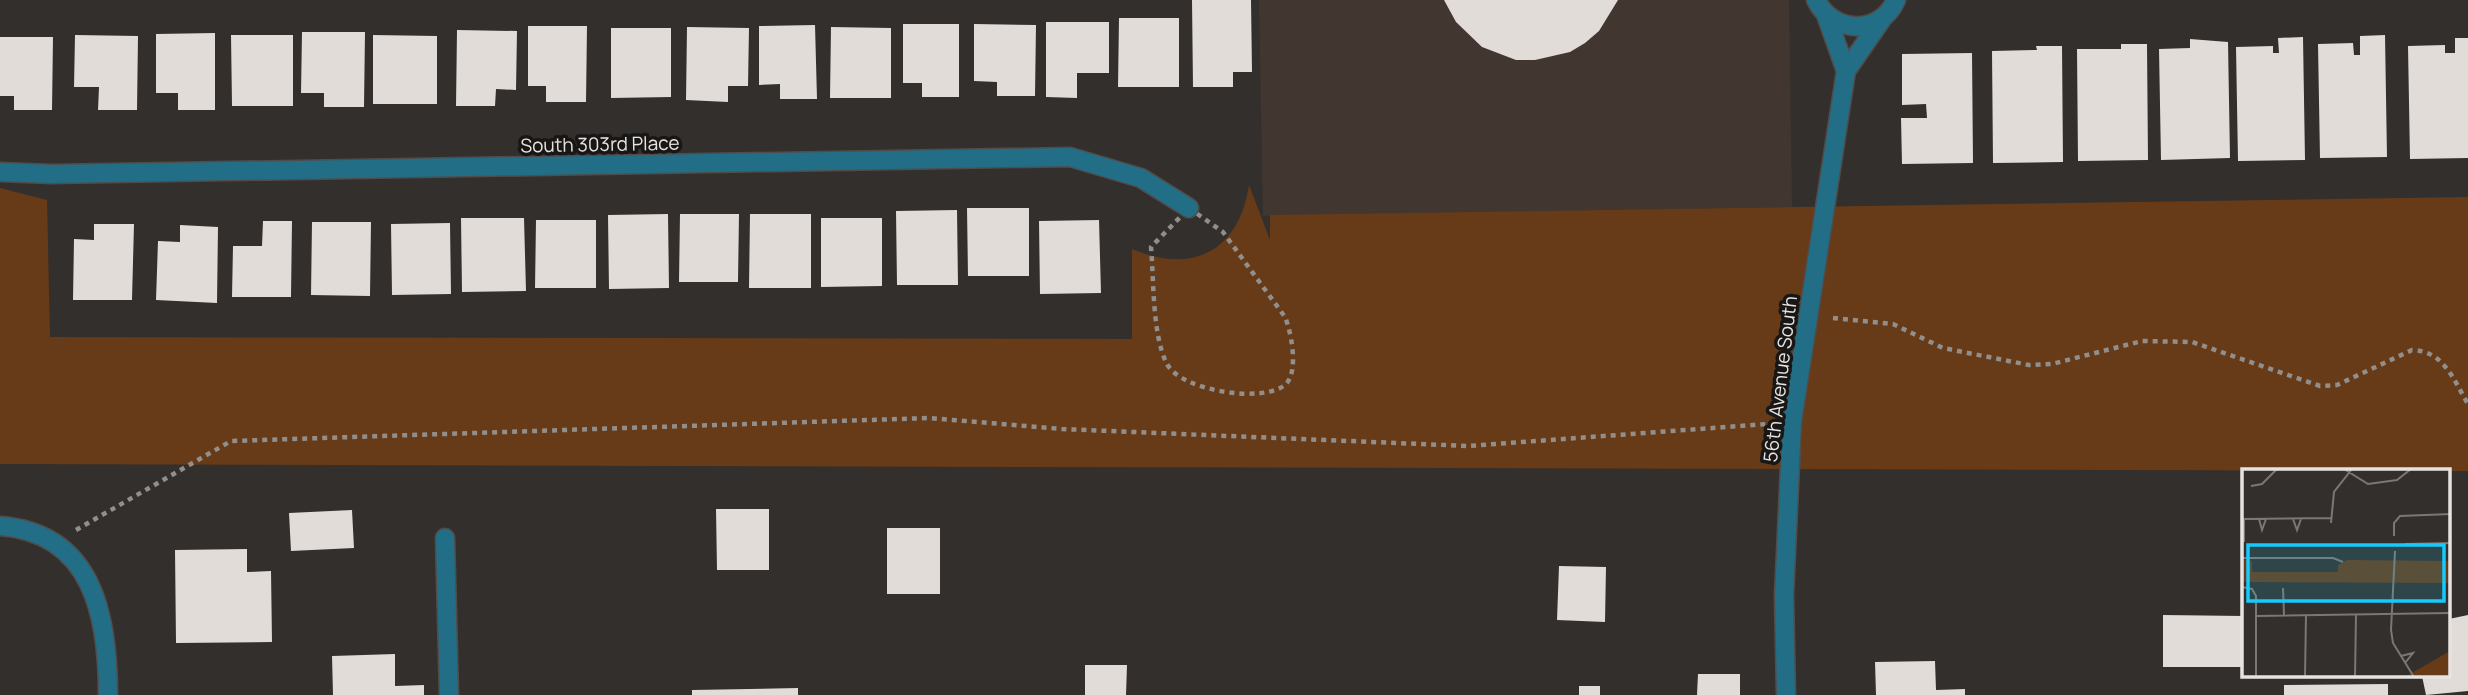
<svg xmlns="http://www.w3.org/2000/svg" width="2468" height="695" font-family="Manrope,sans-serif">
<rect width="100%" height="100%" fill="#332f2c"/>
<path fill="#413730" d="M1259 0H1789L1792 207 1263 216Z"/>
<path fill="#673b18" d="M1249 185 1270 240V215L2468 197V471L0 464V188L47 200 50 337 1132 339V249C1193 275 1239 251 1249 185Z"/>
<path fill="#e2dcd8" d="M1192 0H1251L1252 72H1233V87H1193Z
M1444 0H1618L1599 31 1585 43 1570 52 1535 60H1516L1482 47 1456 22Z
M1119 18H1179V87H1118Z
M1046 22H1109V73H1077V98L1046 97Z
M903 24H959V97H922V83H903Z
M974 24 1036 25 1035 96H997V82L974 81Z
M815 25 817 99H780V84L759 85V26Z
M528 26H587L586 102H546V86H528Z
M687 27 749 28 748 86H728V102L686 100Z
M831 27 891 28V98H830Z
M611 28H671V97L611 98Z
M457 30 517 31 516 90 496 89 495 106H456Z
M302 32H365L364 107H324V93H301Z
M215 33V110H178V93H156V34Z
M75 35 138 36 137 110H98L99 87H74Z
M231 35H293V106H232Z
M373 35 437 36V104H373Z
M2385 35 2387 157 2320 158 2318 44 2353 43 2354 55H2360V36Z
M0 37H53L52 110H14V96H0Z
M2303 37 2305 160 2238 161 2236 47 2273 46V53H2279L2278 38Z
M2455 38H2468V158L2410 159 2408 46 2445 45V53H2455Z
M2190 39 2228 42 2230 158 2161 160 2159 49 2190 48Z
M2121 44H2147L2148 160 2078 161 2077 49H2121Z
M2036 46H2062L2063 162 1993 163 1992 51 2037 50Z
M1972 53 1973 163 1902 164 1901 118H1927L1926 104 1902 105V54Z
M967 208H1029V276H968Z
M957 210 958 285H897L896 211Z
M668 214 669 288 609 289 608 215Z
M680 214H739L738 282H679Z
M750 214H811V288H749Z
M461 218H524L526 291 462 292Z
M821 218H882V286L821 287Z
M536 220H596V288H535Z
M1099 220 1101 293 1040 294 1039 221Z
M263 221H292L291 297H232L233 246H262Z
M312 222H371L370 296 311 295Z
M450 223 451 294 392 295 391 224Z
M94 224H134L132 300H73L74 239 94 240Z
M180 225 218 227 217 303 156 300 158 241 180 242Z
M716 509H769V570H717Z
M352 510 354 548 291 551 289 513Z
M887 528H940V594H887Z
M247 549V572L271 571 272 642 176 643 175 550Z
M1559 566 1606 567 1605 622 1557 620Z
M2163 615 2244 616V667H2163Z
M2468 615V691L2426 695 2422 676H2449V619Z
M395 654V686L424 685V695H333L332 656Z
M1935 661 1936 690 1965 689V695H1876L1875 662Z
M1085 665H1127L1126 695H1085Z
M1698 674H1740V695H1697Z
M2388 684V695H2284V685Z
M1579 686H1600V695H1579Z
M798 688V695H692V690Z"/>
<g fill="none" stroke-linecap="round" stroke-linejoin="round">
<defs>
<path id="minor" d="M1816 0C1833 34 1880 36 1896 0
M1826 15 1846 71 1882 19
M0 172 52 174 1070 157 1141 178 1189 208
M0 526C94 533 108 618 108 695
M445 538 449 695
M1786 695 1784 596 1792 422 1846 71"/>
</defs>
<use href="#minor" stroke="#504c49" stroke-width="21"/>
<path stroke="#918e8b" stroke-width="4.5" stroke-dasharray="5 5" stroke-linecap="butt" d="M1189 208 1223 232 1285 317C1291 331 1299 371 1286 384 1265 404 1181 391 1167 364 1152 335 1154 281 1151 247Z
M1833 318 1893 324 1943 348 2029 365 2052 364 2142 341 2192 342 2320 386 2337 385 2412 350C2444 351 2453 379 2468 404
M76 530 231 441 929 418 1062 429 1468 446 1767 424"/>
<use href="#minor" stroke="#226e87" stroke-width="18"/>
</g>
<g text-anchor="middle" stroke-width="7" stroke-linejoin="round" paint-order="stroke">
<g font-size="19" fill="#e6e3e1" stroke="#191716">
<text transform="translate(600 144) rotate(-1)" y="7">South 303rd Place</text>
<text transform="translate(1780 379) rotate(-83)" y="7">56th Avenue South</text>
</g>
</g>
<g transform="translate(2242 469)">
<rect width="208" height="208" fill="#332f2c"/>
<path d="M0 90 10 92V103H96V96L105 91 208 92V114L0 113ZM208 182V208H163Z" fill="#673b18"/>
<path fill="none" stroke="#7b7774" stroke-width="2" d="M102 0 126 15 155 11 169 0M9 17 20 15 35 0M0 50 89 49M2 50V73M17 50 20 61 24 50M51 50 55 61 59 50M89 54 92 23 110 0M152 67V54L158 47 209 45M163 75 209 74M153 82 149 161 151 174 172 208M0 89H91L101 93M0 118 10 120 14 127V208M41 119 42 146M15 147 209 144M159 187 171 184 163 194M63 208 64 146M113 208 114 146"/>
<path fill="#16cafb" fill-opacity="0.15" stroke="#16cafb" stroke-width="3.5" d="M6 76H202V132H6Z"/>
<rect width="208" height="208" fill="none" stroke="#e6e3e1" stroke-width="3.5"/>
</g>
</svg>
